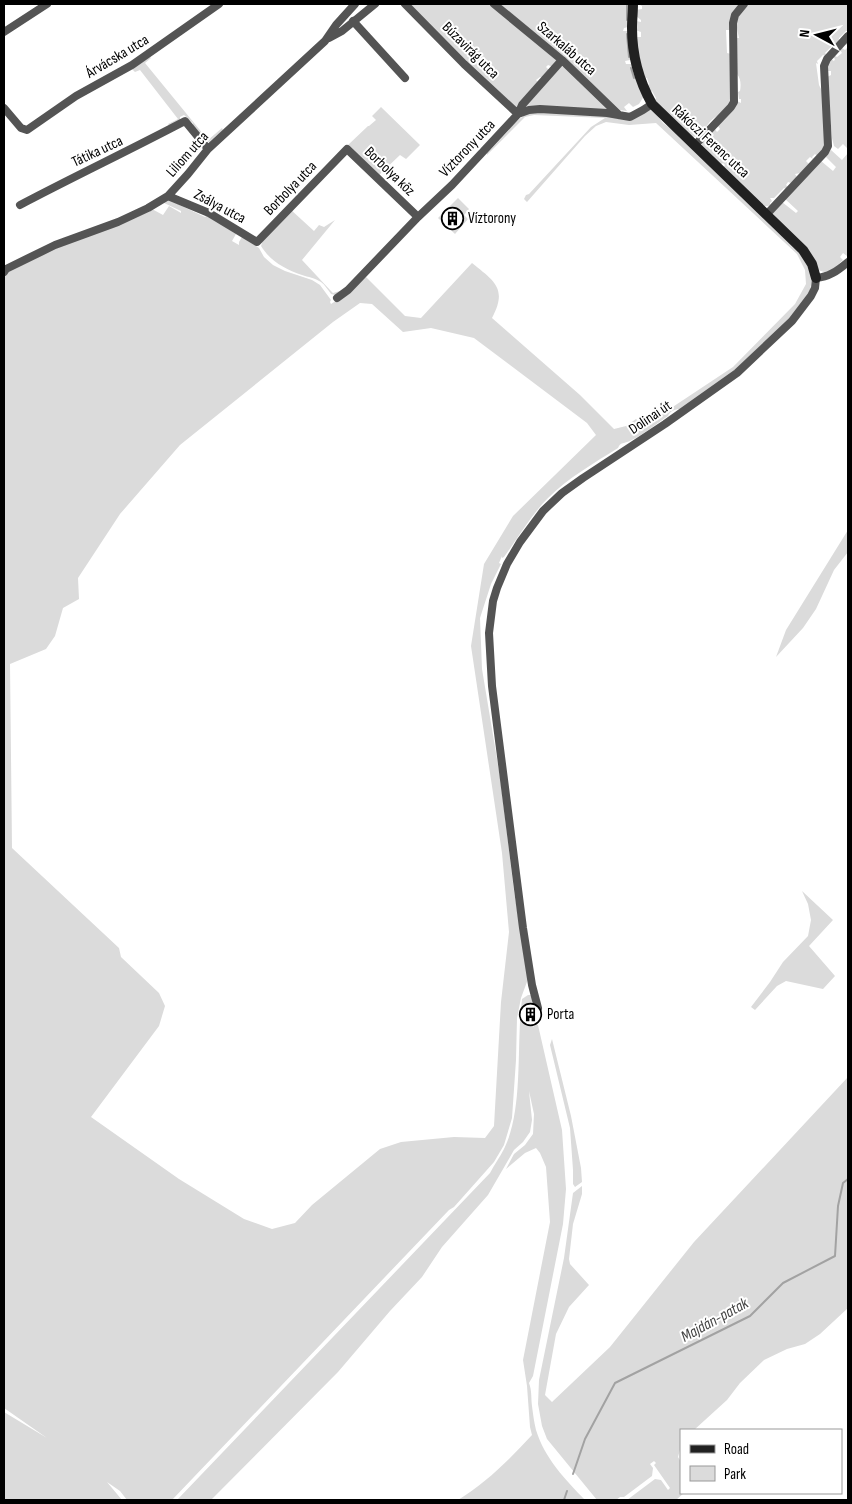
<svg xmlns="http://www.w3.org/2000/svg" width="852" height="1504" font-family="'Sofia Sans Condensed',sans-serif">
<rect width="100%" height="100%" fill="#fff"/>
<path fill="#dbdbdb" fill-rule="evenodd" d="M410 4H491L558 59 553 67 548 65 546 67 549 70 542 78 540 77 536 80 538 82 517 110 467 64 466 60 464 61Z
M500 4H629L628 27 624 28 623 31H628L630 60 625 61 626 64H632L644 96 639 104 633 107 629 103 624 107 627 111 620 110 562 56 553 50Z
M638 4H740L731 30H726L727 53 731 54C732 65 734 97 729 106 725 112 719 115 714 118 708 122 706 129 700 133V134L705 130 700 136 692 137 655 100 656 98 652 91 649 93 647 86 649 84 647 78 643 77 635 37H641V32L635 30 636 21 641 22V20L636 16V10L642 9V6Z
M748 4H848V31H846L839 38 838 43 834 44 835 46 833 45 825 53 826 54 825 56 823 55 817 61 818 64 816 63 819 85 822 91 826 142 822 151 817 156 815 154 812 157 813 159 810 157 806 161 809 164 801 173 795 174 797 177 791 183 788 182 786 185 788 187 786 189 784 188 774 198H770L772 201 770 203V205L768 206H764L723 168 725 165 723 163 720 165 702 147V143L715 129 717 132 720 129 718 126 737 101 741 103V99H739L738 92 740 91C741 85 741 79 737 74L736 38H739C735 20 735 19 748 4Z
M848 42V149L843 144 838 149 834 146 832 138 827 77 831 75V71H827L828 65 831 59 834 61 835 59 832 56 834 55 837 57 842 53 840 50 842 48 845 50 848 47 846 44Z
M150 57 151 58 145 63 208 140 222 128 223 130 209 142H206L193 126V123L184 115 180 117V121L169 126 168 124 178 119 140 70 135 72 132 69Z
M560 64 563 67H565L578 78V81L609 109 608 111 522 110Z
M381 107 420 145 406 159 400 155 378 176 348 145 368 126H369L376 120 372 116Z
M647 109H652L663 123 675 132 801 251 809 268 812 279 809 295 793 316 738 370 680 409C675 409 670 411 668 416 659 422 636 440 627 442 622 444 621 442 618 448 594 463 568 478 548 498 531 515 518 538 504 557L502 558V556L499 563 501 564 491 584 480 618 482 669 500 777 514 891 528 979 521 998 517 1018 516 1060 512 1118 504 1145 494 1162 454 1207 449 1210 172 1500H127L120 1491 107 1482 122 1500H4V1412L47 1438 4 1408V276L7 271 55 248 110 228 152 209 163 215 169 206 181 213V211L162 202 167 199 205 217 207 215 236 234 232 241 239 245V242L242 237 259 248 264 257 273 265 285 271 312 280 320 285 331 300 330 302 331 304 345 295 366 277 405 316 421 318 472 263C494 281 508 288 492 318L580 395 614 429 626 426 636 419 644 426 733 367 795 304 806 284 805 270 797 254 656 123 629 125 606 122 596 126 585 136 527 202 524 199 526 195 529 194 591 127 605 118 534 115 525 117 487 155V153C494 146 501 139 507 132 515 123 521 116 532 111L607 115 624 119ZM360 303 372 304 403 332 431 328 474 338 587 423 596 435 513 516 484 564 471 646 502 853 509 932 501 1002 494 1126 485 1138 454 1137 401 1142 380 1149 312 1205 295 1223 272 1229 244 1219 179 1179 91 1117 159 1026 165 1006 159 993 121 957 119 948 12 848 10 664 46 649 55 636 63 608 79 599 78 578 120 514 180 445 333 322Z
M831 150 842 160 848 153V254L847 256 843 253 840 257 843 260 832 270 824 272 818 270 773 214V212L782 202 796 213 798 211 784 198 821 161 833 171 836 167 825 156Z
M458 198 469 209 464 215 468 219 455 234 438 218Z
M290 209 314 231 319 225 324 227 335 220 302 260 330 290 333 293 340 291 335 295 331 294C328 290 325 285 321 282 315 278 308 277 302 275 285 269 271 262 261 246L264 237Z
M848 530V552L834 570 816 609 803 628 776 657 786 630Z
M802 891 833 920 809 946 835 976 823 989 786 981 777 986 755 1010 751 1007 770 982 783 962 808 936 811 920 808 904Z
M528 995H532V1005C526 1009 527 1013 527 1019L533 1020V1027L536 1024 538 1025 562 1130 566 1189 563 1224 533 1376 529 1383C532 1391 531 1398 532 1406 533 1414 534 1422 536 1430 545 1459 565 1479 585 1500H458C486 1483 510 1459 532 1435L530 1427 527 1386 523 1360 550 1222 546 1167 540 1153 536 1148 525 1153 506 1169 514 1154 525 1145 533 1134 534 1114 529 1091 532 1120 530 1132 523 1142 514 1150 488 1195 442 1247 422 1277 390 1311 338 1372 211 1500H177L490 1173C494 1165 500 1157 504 1149 524 1109 516 1044 522 999Z
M552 1039 571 1116 581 1168 582 1182 575 1187 573 1184V1170L570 1128 550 1045Z
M848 1077V1308L820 1334 805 1344 787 1349 764 1360 740 1383 727 1400 694 1430H681V1446L678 1457 681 1462V1493H684L676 1500H627L655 1479 661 1480 668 1490 670 1488 654 1465 656 1463 654 1461 650 1464 653 1468 652 1476 624 1497H620L616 1500H597L547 1439 542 1426 538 1404 539 1380 564 1258 573 1193 582 1186V1194L573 1224 569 1259 570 1264 589 1285 569 1307 556 1334 545 1395 552 1402 610 1347 694 1242Z"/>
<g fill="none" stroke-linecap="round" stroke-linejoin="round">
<path stroke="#a2a2a2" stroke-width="2" d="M627 4V20
M627 34 629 57
M631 68 634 78
M573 1474 585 1439 615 1383 750 1316 783 1283 835 1256 838 1206 843 1183 848 1179
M564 1500 567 1491"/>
<path stroke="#545454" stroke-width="8" d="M405 4 464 64 518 114
M494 4 562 60 619 115
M353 21 405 78
M4 32 47 4
M329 38 342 31 375 4
M4 108 21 128 27 130 76 96 132 65 219 4
M518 114 522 105 562 60
M695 145 731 107 734 102 733 23 735 15 744 4
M168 196 209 213 257 242 347 149 418 217
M20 205C75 176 130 150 185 121L208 149
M767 214 825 152 828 146 824 66 827 59 848 36
M4 272 6 269 55 245 118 222 148 208 168 196 188 174 208 149 325 41 336 25 355 4
M337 298 348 290 418 217 452 185 518 114 529 110 540 109 607 113 630 117 643 110 652 104
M538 1008 532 985 523 928 492 686 489 633 493 601 497 588 507 564 520 542 543 511 562 493 583 478 665 424 737 373 792 321 811 296 815 288 816 278C830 277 838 270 848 262"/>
<path stroke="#212121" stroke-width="10" d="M633 4C633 12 632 20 632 28 632 56 638 79 652 104L803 250 812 264 816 278"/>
</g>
<defs>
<symbol id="building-ring" viewBox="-11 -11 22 22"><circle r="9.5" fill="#fff" stroke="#000" stroke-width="1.5"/><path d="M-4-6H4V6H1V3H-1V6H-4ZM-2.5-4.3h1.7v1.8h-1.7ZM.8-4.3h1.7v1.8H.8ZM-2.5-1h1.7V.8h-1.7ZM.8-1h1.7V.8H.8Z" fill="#000"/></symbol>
</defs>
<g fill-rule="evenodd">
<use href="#building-ring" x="440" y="206" width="25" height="25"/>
<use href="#building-ring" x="518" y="1002" width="25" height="25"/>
</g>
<g text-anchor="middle" stroke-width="4" stroke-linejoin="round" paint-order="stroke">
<g font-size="15" fill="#000" stroke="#fff">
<text transform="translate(567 48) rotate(41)" y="5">Szarkaláb utca</text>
<text transform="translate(471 50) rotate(45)" y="5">Búzavirág utca</text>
<text transform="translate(117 56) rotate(-31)" y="5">Árvácska utca</text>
<text transform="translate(711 141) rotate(43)" y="5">Rákóczi Ferenc utca</text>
<text transform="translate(467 148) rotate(-46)" y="5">Víztorony utca</text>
<text transform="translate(97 151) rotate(-25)" y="5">Tátika utca</text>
<text transform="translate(187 154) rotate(-48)" y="5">Liliom utca</text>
<text transform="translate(390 171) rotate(44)" y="5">Borbolya köz</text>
<text transform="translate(290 188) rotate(-46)" y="5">Borbolya utca</text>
<text transform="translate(220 206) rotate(28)" y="5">Zsálya utca</text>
<text transform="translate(650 417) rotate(-34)" y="5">Dolinai út</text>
</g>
<g font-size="15" fill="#000" stroke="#fff" text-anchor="start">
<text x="468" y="223">Víztorony</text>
<text x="547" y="1019">Porta</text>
</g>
<g font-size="16" font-style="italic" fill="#434343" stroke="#fff">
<text transform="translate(714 1319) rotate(-29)" y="6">Majdán-patak</text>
</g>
</g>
<rect width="852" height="1504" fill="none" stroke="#000000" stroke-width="10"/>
<rect x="680" y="1429" width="162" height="65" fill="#ffffff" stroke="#999999"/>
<rect x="690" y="1445" width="25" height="8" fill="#212121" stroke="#999999"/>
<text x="724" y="1454" font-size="15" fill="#000000">Road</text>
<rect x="690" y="1466" width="25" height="15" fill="#dbdbdb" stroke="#999999"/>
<text x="724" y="1479" font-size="15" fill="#000000">Park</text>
<g transform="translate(817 35) rotate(277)" stroke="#ffffff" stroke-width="4" paint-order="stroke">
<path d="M0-4L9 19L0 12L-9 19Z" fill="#000000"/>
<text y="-8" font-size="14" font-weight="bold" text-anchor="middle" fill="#000000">N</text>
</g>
</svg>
